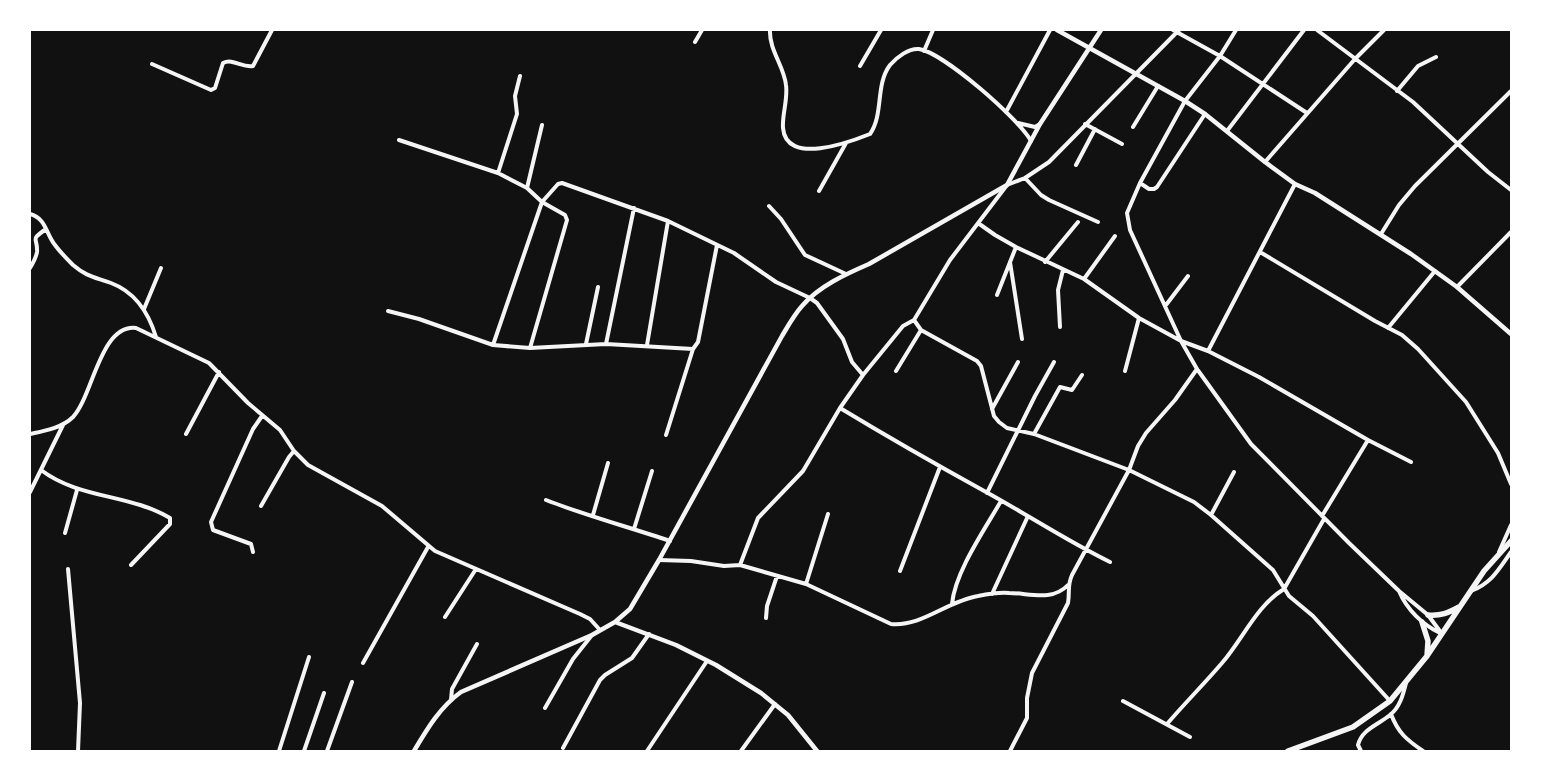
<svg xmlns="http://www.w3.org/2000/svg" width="1541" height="781" font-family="Raleway,sans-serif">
<rect width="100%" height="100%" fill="#111"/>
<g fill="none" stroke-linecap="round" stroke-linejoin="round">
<path stroke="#f5f5f5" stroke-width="4" d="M770 30C769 50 784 66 786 85 788 100 782 114 783 128 786 166 850 142 870 134 884 114 875 85 890 65 897 57 909 48 919 49 944 53 1019 119 1031 141
M1173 30 1220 56 1307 113
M1236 30 1220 56 1185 101 1140 183 1127 213 1130 230 1181 341 1197 369 1251 444 1349 543 1399 591 1428 615 1442 634
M1317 30 1413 102 1488 172 1511 190
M695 42 702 30
M924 51 933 30
M152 64 211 90 215 88 223 63C233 58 242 68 253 66L272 30
M860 66 881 30
M1397 91 1418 66 1436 57
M1006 112 1050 30
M1018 123 1035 127 1040 124
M1085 124 1122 144
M1133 127 1158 86
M1227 131 1304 30
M399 140 498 173 527 188 542 202 558 184 562 183 668 221 734 253 776 282 810 298 817 303 843 339 852 362 863 375
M1265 162 1355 59 1384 30
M1076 165 1095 129
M498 173 517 114 515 96 520 76
M1025 178 1041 195 1049 200 1098 222
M1140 183 1149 189H1154L1157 187 1205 114
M527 188 542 125
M819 191 846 143
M769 206 781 219 805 255 846 274
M30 214C46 218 46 234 55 245 60 252 67 259 73 265 87 277 95 277 111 283 135 292 149 314 156 337
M978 223 995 235 1016 247 1084 279 1139 318 1181 341 1208 351 1259 377 1368 440 1411 462
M1381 234 1399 205 1415 186 1511 91
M1260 252 1375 321 1402 335 1418 349 1466 402 1498 453 1511 484
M1010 262 1022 339
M1045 262 1078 222
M30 268C33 263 36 258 37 252 38 237 29 241 46 229
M1084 279 1115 236
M1457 287 1511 232
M997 295 1016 247
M1166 305 1188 276
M144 309 161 268
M388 311 419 319 493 345 530 348 606 344 693 349 698 342 717 245
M914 320 921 330 977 361 981 366 994 416 999 422 1007 428 1034 434 1129 470 1194 502 1211 515 1273 570 1289 596 1313 616 1390 701
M1060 327 1058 290 1063 270
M1388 328 1435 271
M586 344 598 287
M606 344 634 208
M493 345 542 202 565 215 567 220 530 348
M647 345 668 221
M1208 351 1295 184
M896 371 921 330
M1125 371 1139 318
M840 408C888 437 937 465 986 492 1028 515 1067 541 1110 562
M992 409 1018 362
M30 434C44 431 62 428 73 417 93 396 100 324 136 328L209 363 248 403 280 430 294 451 308 465 382 506 435 551 580 614 590 619 600 630
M186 434 219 372
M1034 434 1060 387 1072 390 1082 375
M666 435 693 349
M41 470C79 499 130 494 170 518V524L131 565
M30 492 63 425
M987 493 1035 396 1054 362
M546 500C587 516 629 527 670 541
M261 506 289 457 294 451
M593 515 608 463
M1211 515 1234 472
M1322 516 1368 440
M634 529 652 471
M65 533 77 490
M253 552 251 544 213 530 211 522 253 429 262 416
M1499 552 1511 525
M659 560 691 561 724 566 740 565 806 584 891 624C922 627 947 601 978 596 988 594 999 592 1009 593 1029 593 1052 602 1068 585
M740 565 758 518 803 471 840 408 863 375 903 326 914 320 950 260 1007 185 1025 178 1049 162 1179 30
M68 569 80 703 78 751
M900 571 940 467
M806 584 828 514
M1399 591C1407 610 1423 625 1440 633
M1471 591C1492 583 1499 569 1511 552
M992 594 1028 516
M952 604C955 572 985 529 1001 501
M445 617 476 569
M766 618 767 606 777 576
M363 663 428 547
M451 700 452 689 477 644
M1123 701 1190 737
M545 708 573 659 592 635
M1391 714C1398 733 1407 740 1423 751
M1167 724C1185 703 1204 684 1222 663 1243 639 1256 606 1284 589L1324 519
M563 748 600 680 605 675 632 658 649 634
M279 751 309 657
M304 751 324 693
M327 751 352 682
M647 751 707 661
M741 751 775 704
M1010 751 1027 718V698L1032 673 1068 603C1070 591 1067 586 1072 575L1129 470 1138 446 1146 433 1175 400 1197 369
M1361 751 1358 745C1362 729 1378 725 1390 715 1400 707 1403 695 1406 683"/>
<path stroke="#f5f5f5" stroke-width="4.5" d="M1057 30 1185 101 1205 114 1265 162 1295 184 1315 193 1411 254 1457 287 1511 334
M615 622 676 645 716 665 761 693 788 715 817 751
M414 751C427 729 440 707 461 692L592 635 615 622 630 609 659 560 782 336C788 326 794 315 802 306 819 286 846 274 869 264L1007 185 1040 124 1101 30"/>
<path stroke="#f5f5f5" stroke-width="5.5" d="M1428 615C1441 616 1448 613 1459 607
M1422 622 1428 641 1427 656
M1288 751 1353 727 1390 701 1427 656 1484 571 1511 541"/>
</g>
<rect width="1541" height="781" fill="none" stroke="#ffffff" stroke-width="62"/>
</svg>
